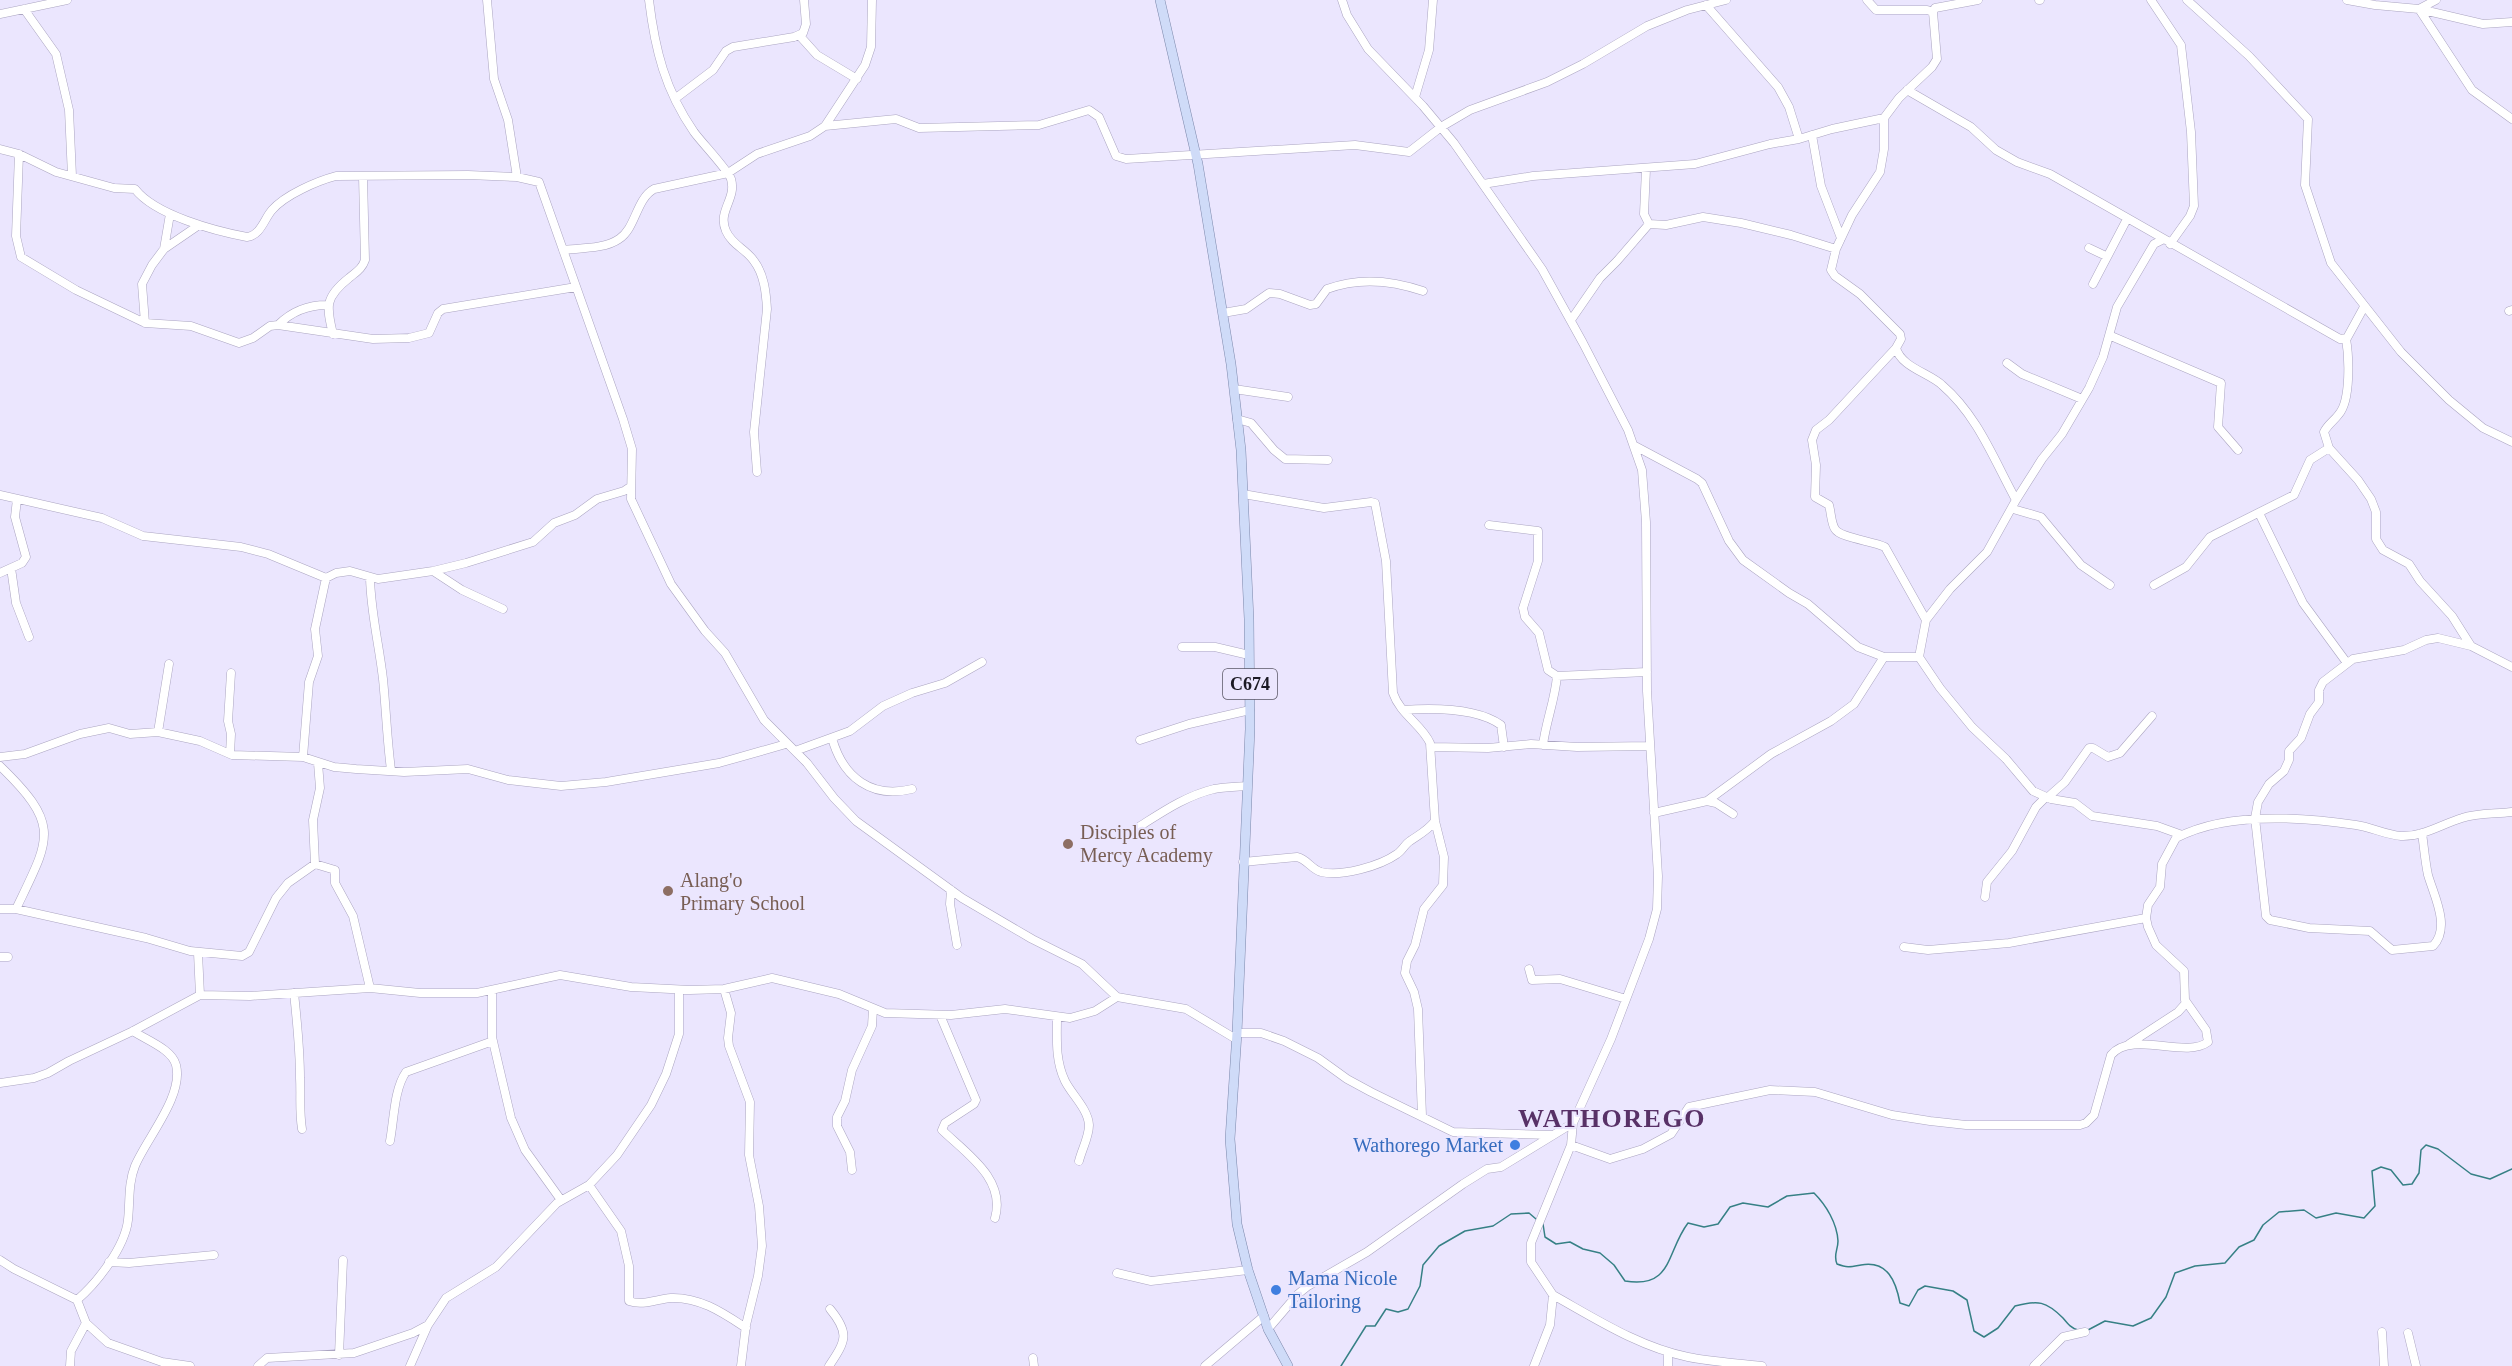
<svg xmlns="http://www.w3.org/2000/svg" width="2512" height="1366" font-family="Georgia,serif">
<rect width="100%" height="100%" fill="#ebe6fe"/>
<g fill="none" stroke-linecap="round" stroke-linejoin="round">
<path stroke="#368085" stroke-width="1.5" d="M1543 1224 1545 1237 1556 1244 1570 1242 1583 1249 1600 1253 1614 1265 1625 1281C1673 1289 1666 1252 1688 1223L1704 1227 1718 1224 1730 1207 1743 1203 1768 1207 1787 1196 1814 1193C1826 1205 1837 1223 1838 1241 1838 1250 1833 1255 1837 1264 1848 1268 1850 1267 1861 1265 1888 1260 1896 1282 1900 1303L1909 1306 1918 1290 1925 1286 1953 1291 1967 1300 1974 1331 1984 1337 1998 1328 2015 1306C2038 1300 2046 1301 2063 1318 2068 1324 2071 1328 2078 1330
M2088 1330 2105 1321 2133 1326 2151 1318 2166 1297 2175 1273 2195 1266 2225 1263 2239 1247 2254 1240 2263 1225 2279 1212 2304 1210 2316 1218 2336 1213 2364 1218 2375 1206 2372 1171 2381 1167 2391 1170 2403 1185 2412 1184 2419 1173 2421 1150 2426 1145 2438 1149 2471 1174 2490 1179 2512 1169
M1341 1366 1366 1326H1375L1386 1309 1398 1312 1408 1309 1420 1286 1423 1265 1439 1246 1465 1231 1493 1226 1511 1214 1529 1213 1536 1219"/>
<defs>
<path id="minor" d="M487 0 494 79 508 120 517 177
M649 0C655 50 665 90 694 132 702 143 728 170 731 179 737 199 717 211 726 231 732 245 746 249 754 261 764 274 766 292 767 309L754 432 757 472
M1342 0 1347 15 1368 49 1423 106 1454 143 1542 269 1583 343 1628 430 1642 470 1646 522 1647 691 1658 876 1657 909 1649 939 1611 1039 1573 1123 1571 1145 1531 1243V1262L1553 1295 1550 1325 1534 1366
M1867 0 1876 10H1927L1933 12
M1978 0 1935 8 1933 12 1937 59 1932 67 1899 98 1884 118V149L1880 172 1852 215 1836 249 1831 270 1835 276 1860 294 1900 334 1901 339 1896 348C1901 367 1929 373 1942 385 1978 416 1994 460 2016 500
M2039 0H2040
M2151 0 2181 45 2191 132 2194 206 2190 216 2170 244
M2187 0 2249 56 2308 119 2305 185 2331 263 2401 352 2449 400 2483 428 2512 442
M2347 0 2375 5 2419 9 2483 24 2512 22
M1706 5 1778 87 1789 107 1799 139
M24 9 56 54 69 110 72 176
M2419 9 2472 90 2512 119
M2419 9 2436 0
M0 14 67 0
M799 35 817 55 857 79
M1907 90 1971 127 1996 150 2017 162 2050 174 2340 339 2347 338 2364 307
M1415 97 1429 50 1433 0
M676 98 713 70 726 51 733 47 794 37 803 33 806 24 804 0
M825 126 896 119 919 128 1039 125 1089 110 1099 117 1116 156 1126 159 1355 145 1409 152 1441 127 1470 110 1547 82 1583 64 1647 26 1687 10 1726 0
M1812 135 1821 186 1841 238
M0 149 19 154 56 172 114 188 135 189C155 215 215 231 247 237 261 235 264 219 272 210 285 195 317 181 336 176L468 175 517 177 539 182 623 419 632 449 631 499 671 584 705 631 725 653 764 720 807 763 834 798 856 821 962 898 1032 939 1082 964 1117 997 1186 1009 1236 1039
M19 154 16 236 21 257 76 290 145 323 191 326 239 343 253 338 270 326 278 325 373 339 409 338 429 333 438 313 443 309 576 287
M1646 169 1644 214 1649 224
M1483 184 1533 176 1695 164 1770 144 1799 139 1832 129 1884 118
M2162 240 2154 244 2117 307 2103 357 2089 388 2062 434 2042 459 2016 500 1987 552 1950 589 1926 620 1919 657 1940 688 1972 727 2006 759 2033 791 2051 799 2075 803 2092 816 2157 826 2182 835
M2089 248 2106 256
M164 249 199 225
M563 250C579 248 605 249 619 239 636 228 636 199 654 189L728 173 757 154 810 136 825 126 865 65 871 47 872 0
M2093 284 2127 219
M2509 311 2512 310
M1223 313 1246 309 1269 293 1280 294 1310 305 1316 304 1327 289C1359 277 1391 280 1423 291
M1571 320 1600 278 1617 261 1649 224 1666 225 1703 217 1741 223 1791 235 1836 249
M145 323 142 284 152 265 164 249 170 214
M278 325C292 311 308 305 327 305
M333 334C326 306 325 297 349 278 356 272 362 269 365 260L363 176
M2111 336 2221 383 2218 427 2238 450
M2346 339C2349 356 2351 400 2339 414 2334 421 2328 424 2324 432L2329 448 2358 480 2371 499 2376 512V539L2383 550 2409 564 2420 581 2452 616 2471 646
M1896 348 1829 420 1816 430 1812 440 1816 465 1815 497 1829 505C1831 512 1831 523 1835 529 1840 538 1873 541 1885 547L1926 620
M2007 363 2022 374 2082 399
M1234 389 1288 397
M1237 419 1251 423 1274 450 1285 459 1328 460
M1635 446 1697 479 1702 483 1729 541 1743 560 1789 593 1808 604 1858 647 1884 657H1919
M1243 494 1324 508 1371 502 1375 503 1386 561 1393 693C1400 714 1422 725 1430 743L1435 821 1444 857 1443 885 1424 909 1415 945 1407 961 1405 973 1414 992 1418 1009 1422 1116
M0 495 102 518 143 536 241 547 268 554 326 578 336 573 350 571 378 579 433 571 466 563 533 542 554 523 575 515 597 499 624 491 630 487
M2013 509 2041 517 2081 565 2110 585
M2259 513 2303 603 2347 663
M1489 525 1538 531V561L1523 608 1525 617 1539 633 1548 670 1557 676 1647 672
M11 568 16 603 29 637
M433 571 462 590 503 609
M0 573 22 563 26 557 15 517 17 499
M370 578C371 614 379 644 383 679 386 709 387 739 391 770
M2154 585 2186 567 2210 537 2294 495 2310 460 2329 448
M1182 647H1215L1249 655
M1403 710C1432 708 1477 708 1501 725L1504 747
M158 732 169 664
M832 738C843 778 872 799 912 789
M1140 740 1189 724 1250 710
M1543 745C1546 721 1555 700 1557 676
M1431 747 1488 748 1531 744 1577 747 1650 746
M795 751 850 731 883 706 912 693 945 683 982 662
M230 754 231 734 228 721 231 673
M0 757 25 754 80 734 109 728 130 734 158 732 200 741 232 755 303 757 334 767 356 769 404 772 468 769 508 780 561 786 606 782 719 763 786 744
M303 757 309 682 318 656 315 629 326 578
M0 766C62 826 50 838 16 909
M2048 797 2065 782 2089 748H2093L2108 757 2120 753 2152 716
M1707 801 1771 754 1831 721 1854 704 1884 657
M1654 813 1707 801 1716 803 1733 814
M1137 828C1161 813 1185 796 1214 789 1224 787 1236 787 1247 786
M2422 833C2424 847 2425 861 2428 875 2434 896 2451 927 2433 946L2392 950 2370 931 2309 928 2270 920 2266 916 2255 818 2258 802 2269 784 2284 771 2289 760V751L2301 738 2310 714 2319 702V690L2323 682 2353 659 2404 650 2426 640 2438 638 2471 646 2512 667
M1243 862 1297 857C1307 859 1311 869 1321 872 1341 877 1380 866 1397 854 1402 851 1405 844 1410 841 1420 834 1427 831 1435 821
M315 864 313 820 320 788 318 763
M951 890 950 904 957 945
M1985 897 1987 882 2012 851 2036 807 2046 797
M0 909H16L146 938 190 951 242 956 249 952 276 898 288 883 315 864 335 870V883L353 916 370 988
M1904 947 1928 950 2009 943 2146 918
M198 953 200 995
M0 957H8
M1529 969 1532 980 1560 979 1626 999
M724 989 731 1013 728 1038 729 1046 750 1102 749 1155 759 1206 762 1246 758 1276 746 1325 741 1366
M492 991V1037L511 1118 525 1150 561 1200
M294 993C297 1021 300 1049 300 1078 301 1096 299 1110 302 1129
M940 1015 976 1100 974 1104 945 1123 942 1130C967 1154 1006 1179 995 1218
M1057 1017C1057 1039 1055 1060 1065 1081 1072 1095 1088 1109 1089 1125 1089 1137 1082 1149 1079 1161
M1237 1033H1261L1284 1041 1318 1058 1347 1079 1371 1092 1453 1132 1552 1135
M2129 1044 2178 1012 2186 1003
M0 1083 34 1078 48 1073 69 1061 133 1031 200 995 250 996 370 988 420 993H477L560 975 631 987 690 990 724 989 772 978 839 994 885 1013 951 1015 1005 1009 1070 1018 1095 1011 1117 997
M390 1141C394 1120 394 1089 406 1072L493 1041
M1571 1145 1610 1159 1643 1149 1671 1134 1689 1107 1770 1090 1815 1092 1892 1115 1930 1121 1966 1125H2080L2086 1123 2094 1115 2111 1055C2132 1030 2185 1059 2208 1042L2206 1030 2185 1000 2184 971 2156 945 2148 927 2146 918 2148 905 2160 887 2162 864 2176 838C2227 811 2302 817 2356 825 2371 827 2386 835 2401 836 2423 837 2442 824 2462 818 2477 813 2496 814 2512 812
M852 1170 850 1152 837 1126V1117L845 1101 852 1070 872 1026 873 1009
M589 1185 621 1231 629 1266V1301C643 1306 657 1299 671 1298 700 1297 723 1313 746 1328
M0 1260 14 1269 77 1300 86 1323 108 1343 162 1362 190 1366
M109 1262 129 1263 214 1255
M1117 1273 1151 1281 1248 1270
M1553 1295C1596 1319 1639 1347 1688 1357 1712 1362 1737 1363 1762 1366
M77 1300C97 1283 125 1247 128 1220 130 1202 128 1183 135 1166 146 1139 184 1096 176 1065 172 1049 146 1040 133 1031
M1268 1329 1298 1294 1308 1286 1367 1252 1463 1184 1487 1169 1501 1167 1573 1123
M2382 1332 2384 1366
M2408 1333 2416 1366
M1668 1352V1366
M339 1355 343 1260
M1033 1358 1034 1366
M70 1366 71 1351 86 1323
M258 1366 267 1358 354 1353 413 1333 428 1325
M410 1366 428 1325 446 1298 496 1267 557 1203 589 1185 617 1155 651 1105 666 1074 679 1034V990
M829 1366C846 1341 850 1333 830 1309
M1205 1366 1264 1316
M2034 1366 2063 1337 2085 1332"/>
<path id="major" d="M1160 0 1198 164 1231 364 1241 450 1249 619 1250 729 1237 1033 1230 1139 1237 1224 1248 1270 1268 1329 1288 1366"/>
</defs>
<use href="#minor" stroke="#aba5c1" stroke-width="9"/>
<use href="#major" stroke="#7c88ab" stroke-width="10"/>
<use href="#minor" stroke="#fff" stroke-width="8"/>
<use href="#major" stroke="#cfdbf8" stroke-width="9"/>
</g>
<g fill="#8d6e63" stroke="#ebe6fe" stroke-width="2">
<circle cx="1068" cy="844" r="6"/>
<circle cx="668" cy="891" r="6"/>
</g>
<g fill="#3f7fe0" stroke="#ebe6fe" stroke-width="2">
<circle cx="1515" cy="1145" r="6"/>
<circle cx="1276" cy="1290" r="6"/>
</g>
<g text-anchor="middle" stroke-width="4.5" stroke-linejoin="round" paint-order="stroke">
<rect fill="#ebe6fe" stroke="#5a5765" stroke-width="1.5" x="1223" y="669" width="54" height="30" rx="4.5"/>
<g font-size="18" font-weight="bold" fill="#1c1a24">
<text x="1250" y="690">C674</text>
</g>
<g font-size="20" fill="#785e54" stroke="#ebe6fe" text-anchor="start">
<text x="1080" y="839">Disciples of<tspan x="1080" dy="23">Mercy Academy</tspan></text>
<text x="680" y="887">Alang'o<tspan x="680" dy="23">Primary School</tspan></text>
</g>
<g font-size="20" fill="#366cbe" stroke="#ebe6fe" text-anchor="end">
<text x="1503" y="1152">Wathorego Market</text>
<text x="1288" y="1285" text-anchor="start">Mama Nicole<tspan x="1288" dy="23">Tailoring</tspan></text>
</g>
<g font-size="26" font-weight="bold" letter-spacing="1.5" fill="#583167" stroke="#ebe6fe">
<text x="1612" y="1127">WATHOREGO</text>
</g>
</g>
</svg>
